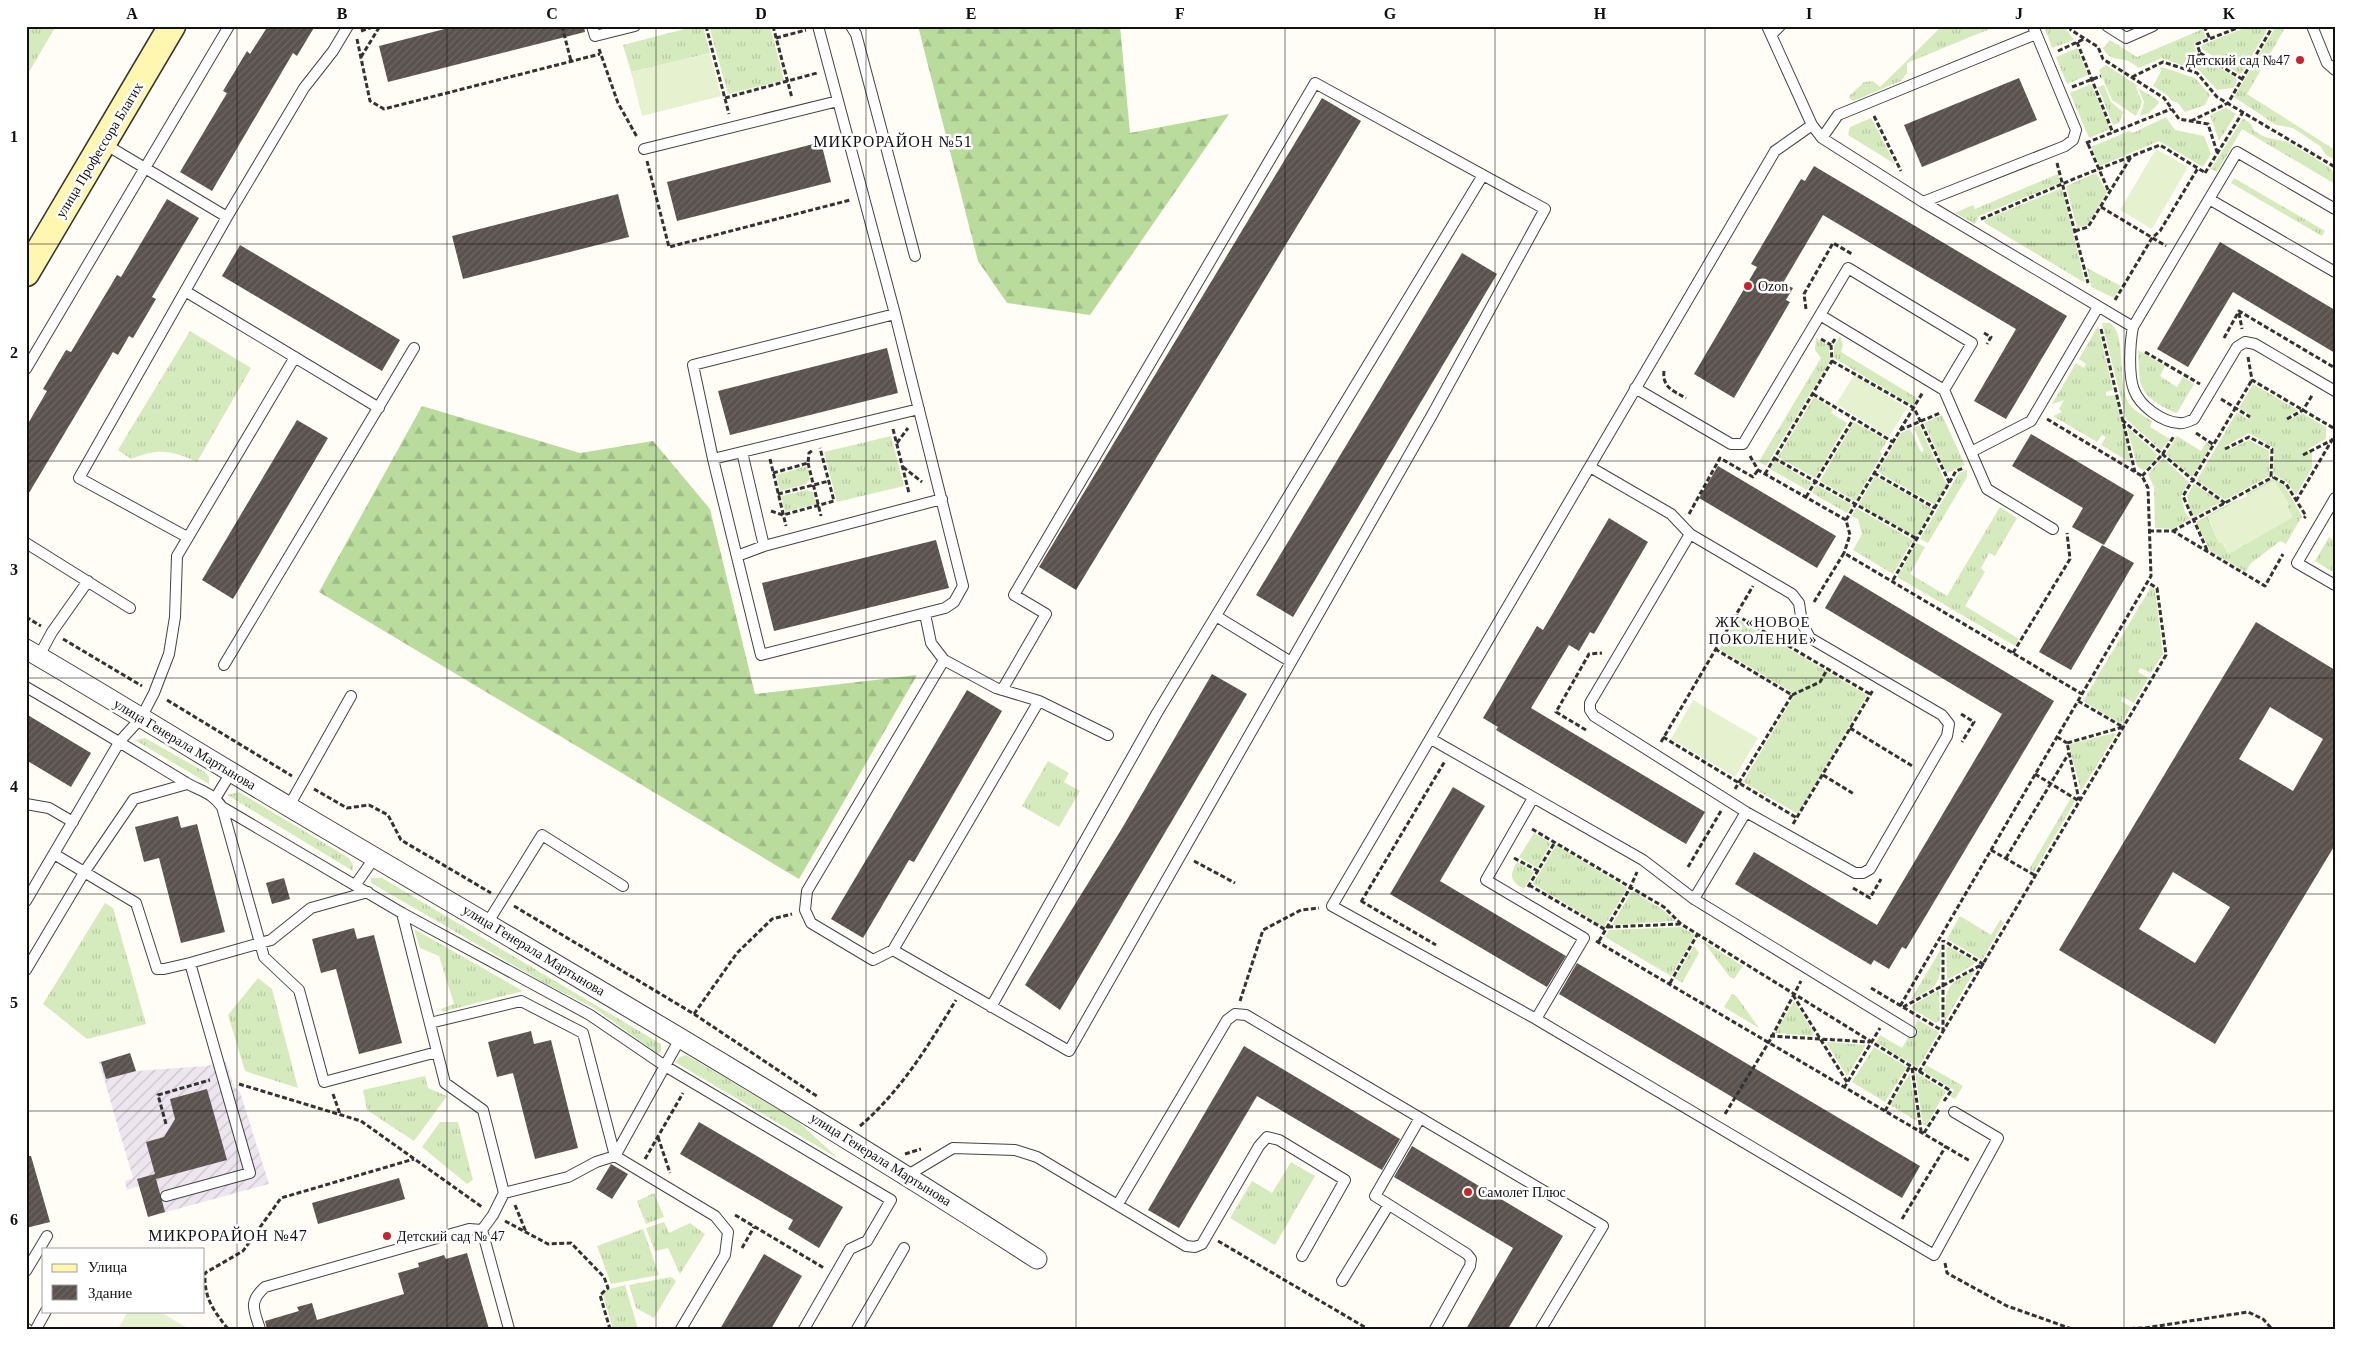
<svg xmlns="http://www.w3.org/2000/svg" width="2361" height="1355" font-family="Georgia,serif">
<defs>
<pattern id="industrial-furrows" width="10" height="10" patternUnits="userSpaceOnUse" patternTransform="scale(1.25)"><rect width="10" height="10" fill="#eee6ef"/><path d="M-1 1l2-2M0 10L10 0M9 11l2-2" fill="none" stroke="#cbc4cc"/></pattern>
<pattern id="grass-tufts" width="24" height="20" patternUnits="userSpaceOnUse" patternTransform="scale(1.25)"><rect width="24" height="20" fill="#d5ebbd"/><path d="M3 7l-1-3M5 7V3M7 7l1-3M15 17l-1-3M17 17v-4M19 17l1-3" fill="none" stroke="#b6c8a1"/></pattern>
<pattern id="forest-firs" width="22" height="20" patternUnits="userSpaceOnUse" patternTransform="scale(1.25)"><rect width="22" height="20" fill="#b9dc9c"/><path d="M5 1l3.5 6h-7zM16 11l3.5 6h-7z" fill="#9ebc85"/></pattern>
<pattern id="building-hatch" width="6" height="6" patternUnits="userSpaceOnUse" patternTransform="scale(1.25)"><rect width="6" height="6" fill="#5a524d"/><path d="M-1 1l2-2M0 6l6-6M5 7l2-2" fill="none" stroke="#6d6662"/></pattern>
</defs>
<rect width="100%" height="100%" fill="#fffdf5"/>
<path fill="url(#industrial-furrows)" d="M130 1053 136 1071 206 1066 226 1062 234 1087 240 1092 269 1184 148 1217 139 1186 127 1190 125 1181 133 1178 99 1062Z"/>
<path fill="url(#grass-tufts)" d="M26 26H56L26 77Z
M696 26H703L710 53 631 72 623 45Z
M709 26H770L784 80 728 94Z
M1942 26H1997L1907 63V73L1901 81 1853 101 1850 99 1849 96 1864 82 1873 81 1880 87Z
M2044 26H2064L2074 40 2052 48Z
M2249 26H2262L2267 30 2242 73 2239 74 2201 48 2202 45Z
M2276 26H2286L2247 94 2335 150V160L2326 155 2320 146 2293 128 2276 125 2234 97Z
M2203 29 2206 38 2194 43 2196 51 2189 63 2184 66 2162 58 2139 68C2136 66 2132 63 2128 61 2119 57 2110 62 2103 48L2110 40 2137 57Z
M2077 48 2088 75 2067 84 2056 57Z
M2202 56 2236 78 2237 81 2233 88 2217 90 2199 70 2195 69 2194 64Z
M2106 65 2138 86 2136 87 2142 102 2136 116 2112 100 2099 70Z
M2162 67 2195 78 2210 95 2205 105 2185 112 2177 102 2172 101 2167 95 2153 86 2161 71 2160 68Z
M2091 84 2110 129 2089 138 2070 93Z
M2104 85 2111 102 2123 112 2119 123 2113 125 2098 87Z
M2138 88 2158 100 2159 103 2149 113 2140 116 2144 102Z
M2226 108 2236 114 2219 141 2210 115Z
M2166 117 2175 130 2204 136 2211 154 2203 167 2159 141 2100 166 2091 147 2129 131 2133 133Z
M1871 118 1895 164 1848 135 1850 127Z
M2243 118 2251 124 2254 131 2265 137 2288 142 2329 167 2335 175V184L2242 129 2217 172 2211 169Z
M2096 173 2107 192 2087 225 2077 228 2066 186Z
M2058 174 2060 183 1979 216 1975 224 1955 213 1973 205 1975 209Z
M2234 178 2325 231 2322 236 2231 183Z
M2062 188 2082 270 2085 283 1985 223 1984 220Z
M2087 268 2121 286 2114 298 2091 287Z
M2102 323H2110C2128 335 2116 385 2130 405 2136 412 2144 416 2152 421L2150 427 2170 439 2161 450 2126 419Z
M2098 326 2113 390 2106 392V396L2115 395 2131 463 2101 445 2106 437 2102 435 2097 442 2053 416 2062 412 2059 409 2064 400 2052 404 2076 363 2084 368 2086 364 2079 359Z
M190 331 251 368 197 462C171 450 158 448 131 459L118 450Z
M1840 336 1843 345 1841 352 1917 398 1912 405 1834 358V346Z
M1816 338 1829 346 1830 361 1766 466 1759 462 1761 458 1821 358 1815 350Z
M2138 350 2165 366 2160 376 2177 387 2183 377 2194 384 2177 413C2171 412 2166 408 2160 405 2135 390 2140 376 2138 350Z
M2253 384 2298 410 2291 414V419L2302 413 2326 427V439L2308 449 2312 452V468L2296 495 2287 482 2273 474 2274 448 2249 433 2225 446 2230 449 2249 440 2269 451V476L2225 500 2197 480 2237 412 2248 419V413L2239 408Z
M1814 397 1833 409 1831 413 1847 423 1815 478 1778 457Z
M1942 415 1965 465 1947 473 1924 423Z
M1854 422 1887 441 1880 452 1882 454 1855 501 1820 481Z
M1919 425 1947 485 1935 505 1878 472 1901 433 1910 429 1921 452 1924 451 1914 428Z
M2127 427 2158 455 2144 471 2137 466Z
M891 436 904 486 837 502 824 452Z
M2177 436 2201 451 2206 442 2211 446 2192 477 2166 454Z
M2163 458 2189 482 2181 495 2185 512 2190 519 2173 529 2155 528 2154 487 2148 474Z
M1775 461 1812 483 1807 490 1770 469Z
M807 466 810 479 806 484 780 491 776 475Z
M1967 470V477L1928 543 1920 539 1959 473Z
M1875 476 1932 509 1916 537 1859 504Z
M2273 479 2284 485 2302 516 2286 544 2280 541 2250 564 2246 572 2210 551 2196 522 2236 500 2237 501 2208 518 2219 543 2222 542 2228 553 2289 504 2274 481 2247 496 2246 494Z
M2194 484 2221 502 2194 517 2190 510 2187 496Z
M1816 485 1852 505 1847 513 1812 493Z
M807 490 813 492 816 504 785 512 781 496Z
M2000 507 2017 518 1995 556 1989 553 1981 568 1985 572 1965 606 2019 639 2015 646 1897 577 1917 543 1925 547 1910 574 1947 596Z
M1856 508 1913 540 1893 574 1853 550 1862 534 1858 519 1852 516Z
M2329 537 2335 541V573L2315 561Z
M2151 587 2155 590 2163 654 2151 673 2140 668 2138 672 2148 678 2134 703 2123 697 2121 701 2131 707 2121 724 2083 701Z
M1737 618 1867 695 1798 814 1743 782 1795 694 1719 649Z
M2114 733 2116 734 2081 791 2069 746 2071 744Z
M145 738 205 772 209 777V784L135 740Z
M1048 761 1069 773 1064 782 1080 791 1059 827 1022 806Z
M239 792 349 858 353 865V871L227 795Z
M2071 798 2075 801 2034 872 2029 869Z
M1534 833 1551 843 1537 868 1519 857Z
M1556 845 1627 888 1604 927 1533 884Z
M1517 862 1534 872 1524 889C1510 881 1509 876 1517 862Z
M371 878H382L661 1044V1052L658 1054 594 1008 546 984 371 883Z
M1632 891 1662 909 1675 921 1612 925Z
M105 903 113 908 146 1024 87 1039 43 1004Z
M1960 916 1991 935 2000 920 2004 922 1982 960 1947 939Z
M1681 927 1695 935 1671 976 1605 937 1609 930Z
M414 929 523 991 442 1012 441 1009 454 1004 439 956 420 948Z
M1703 941 1743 966 1734 979 1729 976Z
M1694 946 1699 953 1682 983 1675 978Z
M1948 946 1975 962 1973 965 1947 980 1946 949Z
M1941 949C1940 985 1942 983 1910 1001Z
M1975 970 1945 1021C1946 985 1944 987 1975 970Z
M258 978 272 989 298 1088 245 1071 228 1015Z
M1939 990 1940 1020 1936 1023 1911 1008 1913 1005Z
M1732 994 1737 997 1759 1028 1724 1007Z
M1794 1001 1814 1033 1813 1036 1775 1033Z
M1918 1020 1939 1032 1918 1068 1876 1042 1880 1035 1902 1048Z
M1828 1042 1866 1045 1847 1076 1827 1044Z
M1874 1047 1907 1067 1885 1102 1852 1082Z
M686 1055 794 1118 839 1159 675 1062 680 1057Z
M1926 1065 1963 1086 1955 1099 1950 1096 1954 1090 1923 1071Z
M1915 1072 1946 1091 1926 1126 1923 1125Z
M1910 1073 1917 1121 1890 1105Z
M425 1076 428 1088 447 1096 414 1141 367 1110 363 1090Z
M440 1122H458L473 1180 467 1184 422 1147Z
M1291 1162 1315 1176 1275 1245 1230 1218 1252 1181 1272 1193Z
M654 1193 664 1217 646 1224 637 1201Z
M664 1222 669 1233 690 1223 705 1234 680 1274 668 1248 655 1251 646 1228Z
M643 1229 659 1275 611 1284 597 1246Z
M671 1277 676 1281 654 1318 636 1308 629 1285Z
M625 1285 638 1329H613L602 1291Z"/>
<path fill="url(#forest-firs)" d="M918 26H1120L1130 133 1229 114 1090 315 1007 303 978 261Z
M422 406 580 453 653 441 710 509 755 694 917 675 799 879 319 592Z"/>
<path fill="#e6f2cf" d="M710 53 721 96 642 116 631 72Z
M2156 149 2188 167 2152 229 2120 210Z
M1854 375 1907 408 1889 437 1836 404Z
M2274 481 2289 504 2287 505 2293 517 2229 554 2222 542 2219 543 2208 517Z
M1693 700 1758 738 1735 777 1671 739Z
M128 1311H159L189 1329H118Z"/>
<path fill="url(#building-hatch)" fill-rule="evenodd" d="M268 26H315L297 56 293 53 212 191 180 172 227 93 223 91 247 51 250 54Z
M456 26H584L585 32 388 82 379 46Z
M2019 78 2037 120 1922 167 1904 125Z
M1322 98 1361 121 1076 590 1039 567Z
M821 142 831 182 677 221 667 182Z
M1814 166 2067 316 2006 419 1974 401 2016 329 1823 215 1783 283 1793 288 1786 300 1790 302 1734 398 1694 374 1757 267 1751 264 1801 179 1805 181Z
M618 194 629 237 463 279 452 236Z
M167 199 199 218 152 297 156 299 133 338 129 336 118 355 113 352 26 498V427L47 391 43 389 66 350 71 352 117 275 121 277Z
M2220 242 2335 310V353L2233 292 2188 367 2157 349Z
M240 245 400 340 382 371 222 276Z
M1462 253 1497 274 1293 617 1256 595Z
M887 348 898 393 730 435 718 391Z
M297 420 328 438 233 599 202 580Z
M2031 434 2134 495 2104 545 2072 527 2083 508 2012 466Z
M1718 466 1836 536 1817 568 1699 498Z
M1609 518 1648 542 1594 634 1590 632 1579 651 1569 645 1531 708 1705 812 1686 844 1496 730 1498 727 1483 718 1537 626 1543 630Z
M936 540 949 588 774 631 762 583Z
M2102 545 2134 563 2071 670 2039 652Z
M1844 575 2054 701 1906 949 1902 947 1889 969 1874 960 1871 965 1735 884 1754 852 1877 925 2002 714 1825 608Z
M2256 622 2335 670V845L2215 1044 2059 950ZM2270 707 2323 739 2293 791 2239 759ZM2173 872 2230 907 2195 963 2139 929Z
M1212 674 1247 694 1060 1010 1025 985 1121 830Z
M967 690 1002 711 914 862 909 860 863 938 831 919Z
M26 714 91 753 71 787 26 760Z
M1453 787 1485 806 1440 881 1566 956 1547 987 1390 894Z
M178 816 181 828 197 824 225 932 181 943 159 858 144 862 135 827Z
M284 878 290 899 272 904 266 883Z
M354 928 357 939 374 935 402 1043 359 1054 336 969 321 973 312 939Z
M1577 963 1920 1166 1902 1198 1559 994Z
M531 1031 534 1044 551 1040 578 1148 535 1159 513 1073 497 1077 488 1042Z
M1244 1046 1400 1139 1382 1170 1257 1096 1179 1228 1148 1210Z
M130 1053 136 1071 106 1079 101 1062Z
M207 1089 227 1160 156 1179 165 1212 148 1217 137 1179 155 1174 146 1142 164 1137 175 1119 170 1099Z
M699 1122 843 1207 819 1248 788 1229 793 1220 680 1154Z
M1412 1146 1563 1236 1508 1329H1466L1513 1248 1394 1177Z
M26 1156H31L50 1222 26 1228Z
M611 1164 628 1174 612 1199 596 1189Z
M399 1178 405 1199 318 1224 312 1203Z
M467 1253 489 1329H267L265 1321 299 1311 297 1307 312 1303 317 1320 404 1294 398 1273 419 1267 418 1263 444 1255 446 1259Z
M764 1254 802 1276 771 1329H720Z"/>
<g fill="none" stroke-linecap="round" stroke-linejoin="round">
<defs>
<path id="lane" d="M592 26 595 36 635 26
M818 26 895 314 963 586 954 602 945 608 761 655 713 459 693 365 895 314
M851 26 856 34 915 256
M1767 26 1812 125 1822 138 1923 202 2133 327
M2107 26 2126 38 2153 26
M2312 26 2327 63 2335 70
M1771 35 1780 26
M1812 125 1775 151 1332 906 1536 1019 1934 1255 1998 1138 1954 1112
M1822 138 1838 115 2036 34
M103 143 227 217
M644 149 838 101
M2209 199 2335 272
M1923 202 2065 146 2073 140 2076 130 2033 26
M2335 209 2237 152 2133 327C2130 342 2128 375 2134 390 2140 406 2162 422 2179 423 2184 424 2190 421 2194 419L2237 347 2245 342 2255 344 2335 391
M185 291 379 408
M1820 315 1848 268 1972 343 1944 390
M26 369 229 26
M1635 388 1731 444H1743L1820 315 1944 390 1987 489 2053 529
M742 452 764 546
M1971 452 2031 421 2098 307
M713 459 919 409
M1590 467 1671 514 1690 534 1792 594 1799 603 1802 623 1810 638 1942 715 1949 724 1947 736 1870 869 1863 873H1855L1746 812
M2335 498 2297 563 2335 585
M1690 534 1590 703V710L1594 716 1746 812 1694 899
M187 537 79 478 227 217 304 88 333 51 348 26
M26 543 130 608
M737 556 764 546 942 499
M925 614 931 643 944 660 807 891 805 910 811 923 873 960 893 950 1039 701
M1216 616 1291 662
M39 656 52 632 88 581
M944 660 996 688 1039 701 1108 735
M224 665 414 348
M26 687C80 718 132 750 185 782 199 791 212 792 222 807L402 913 590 1015 665 1066 891 1200 867 1241 850 1249 804 1329
M1431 739 1643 860 1694 899 1911 1032
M216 797 232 771
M1533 798 1486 880 1584 938 1536 1019
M26 804 49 808 73 822
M289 806 351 696
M222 807 264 957 299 990 324 1082 437 1052
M54 854 136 903 157 969H164L190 963 250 1173 166 1196
M356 884 375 857
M26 901 120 741 141 718 154 693 169 654 175 617 177 556 295 357
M402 913 445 1083 483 1110 504 1193 568 1177 596 1162 615 1156 681 1037
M488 922 542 835 623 886
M893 950 1069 1051 1432 415 1545 209 1315 83 1014 595 1046 614 1002 690
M190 963 271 940 311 908 368 892
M26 970 85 871 134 799 187 784
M991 1007 1157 713 1483 175
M430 1023 521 1001 583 1033 615 1156 715 1216 728 1232 725 1255 681 1329
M1420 1118 1375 1196 1467 1254 1471 1259 1470 1266 1435 1329
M908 1175 953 1148 1015 1150 1037 1157 1186 1246 1195 1247 1202 1244 1259 1146 1267 1137 1279 1140 1345 1180 1302 1256
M1118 1204 1227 1020 1235 1014 1246 1015 1603 1226 1541 1329
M482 1230 509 1329
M26 1271 47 1236
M1342 1281 1388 1206
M26 1329H27
M36 1329 46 1311
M260 1329C254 1310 248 1302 265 1287L469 1229 482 1230 493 1215 504 1193
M857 1329 904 1248"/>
<path id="street" d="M26 649C115 701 202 755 291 808 541 956 793 1101 1037 1259"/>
<path id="secondary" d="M26 273 172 26"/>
</defs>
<use href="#lane" stroke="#444" stroke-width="12"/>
<use href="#street" stroke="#444" stroke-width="21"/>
<use href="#secondary" stroke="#333" stroke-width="29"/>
<path stroke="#333" stroke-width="3" stroke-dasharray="5 2.5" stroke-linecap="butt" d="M562 26 571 61
M706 26 729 114
M773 26 792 98
M2069 26 2071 30 2098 47 2103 59 2164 98 2179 119 2208 124 2217 152
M2204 26 2210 39
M361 31 376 26
M776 38 806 30
M357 39 370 101 384 109 600 54
M2077 42 2113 133
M599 49 618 103 637 137
M2058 51 2084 39
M2200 53 2242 79
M361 57 380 26
M2187 70 2200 53 2197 44 2242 26
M2132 77 2163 62 2197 73 2217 97 2335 167
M2072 87 2101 76
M725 98 817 73
M1874 116 1901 171
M2191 121 2228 103 2273 26
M2086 143 2171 109
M2088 144 2109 192
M647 161 669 247 850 200
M2057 163 2088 283
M2205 173 2243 112
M2101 207 2166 246
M1981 219 2076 178 2160 145 2204 172
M2075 231 2088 227 2131 157
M2115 300 2152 238 2160 231 2198 168
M1806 309 1804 294 1833 243 1852 254
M2239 313 2242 329
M2101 329 2135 472
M1984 333 1991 337 1987 344
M2224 338 2239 311 2335 368
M1821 339 1831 345
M2145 352 2200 384
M2248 357 2252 380 2335 429
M1832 361 1914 408 1950 484
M1664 371C1662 387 1673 391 1686 398
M1813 394 1893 442
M2221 399 2250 417
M2047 419 2142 476 2148 488 2151 576 2082 694
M2287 419 2303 410 2313 394
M2122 420 2193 480 2225 503
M893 429 909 493
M1900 430 1940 413
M2196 433 2214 445
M897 443 908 428
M2225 449 2249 437 2272 449 2271 476 2286 484 2306 516 2304 518
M2303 455 2332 440
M1750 456 1758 470 1846 520 1850 535 1844 553
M1774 458 1917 539
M770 459 786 526
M808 463 821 516
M903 467 922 482
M773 473 808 463 809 453 813 450
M1874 473 1935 508
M1765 474 1832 361 1831 345 1835 339
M2142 476 2162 455 2174 436
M778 494 829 481
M1806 497 1854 418
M2296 501 2335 435
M771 511 783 515 834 501 820 448
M1689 514 1720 458 1753 477 1758 470
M1846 520 1923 392
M2149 531H2173L2265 586 2283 554
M2173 531 2273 477
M2207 550 2183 496 2252 380
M1893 580 1956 471 1964 468
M1814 602 1844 553 2082 694 1899 1008
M1736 615 1870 694
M26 617 41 626
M63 639 142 686
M1788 646 1793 638
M1715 649 1792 695 1735 789
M2013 653 2070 559 2067 533
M1792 695 1820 682 1828 668
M167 700 292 776
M2078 701 2123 727 2067 743 2079 800
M1961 714 1974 722 1962 742
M1850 728 1914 767
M1586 730 1556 712 1589 654 1602 653
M1663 737 1797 818
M2057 737 2067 743
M1661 742 1753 586
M2035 774 2079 801
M1823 775 1854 794
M314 789 347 808 369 805 388 815 401 840 491 893
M1793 824 1873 690
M1532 829 1664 907 1681 924 1951 1091 1944 1101
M1991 850 2036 876
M1514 858 1538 871
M2006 858 2069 753
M1194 861 1235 883
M1688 867 1721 811
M1529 885 1606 930
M1528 887 1555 842
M1853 888 1870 898 1881 879
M1361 901 1436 945
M1361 902 1445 761
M514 906 694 1014 818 1097
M1608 927 1680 924
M1596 941 1970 1161
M1599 941 1630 888 1637 872
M1670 983 1697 935
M1871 988 1943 1031V940
M1793 995 1847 1082
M1240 1001 1263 930 1301 910 1319 908
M1903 1007 1983 964 1944 941
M694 1014 737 953 772 919 792 914
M1770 1036 1870 1042
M1912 1068 1921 1131
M1919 1072 2166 655 2157 588 2147 582
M239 1084 361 1121 482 1207
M1844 1088 1880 1028
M333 1094 340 1114
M1885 1111 1910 1066
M1725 1114 1769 1042 1801 981
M166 1124 158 1095 210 1080
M860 1126C901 1091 928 1046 956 1000
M1924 1133 1940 1108
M658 1137 670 1173
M905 1154 921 1149
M645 1159 683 1093
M515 1205 526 1232
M735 1215 824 1268
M1902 1219 1946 1146
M505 1221 548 1244 571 1243 604 1277 608 1288 600 1295 610 1329
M1218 1241 1368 1329
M742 1248 754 1227
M1945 1263 1947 1273 2007 1306 2072 1329
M228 1329C213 1310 204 1298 205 1273L243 1251 281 1198 414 1159
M2115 1329 2145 1328 2248 1312 2263 1319 2272 1329"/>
<use href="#lane" stroke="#fff" stroke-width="10"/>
<use href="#street" stroke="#fff" stroke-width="19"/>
<use href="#secondary" stroke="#fff6b0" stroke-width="26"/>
</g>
<path fill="none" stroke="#111" stroke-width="1" stroke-opacity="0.55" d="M237 26V1329M447 26V1329M656 26V1329M866 26V1329M1076 26V1329M1285 26V1329M1495 26V1329M1705 26V1329M1914 26V1329M2124 26V1329M26 244H2335M26 461H2335M26 678H2335M26 894H2335M26 1111H2335"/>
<g fill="#c4262e" stroke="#fff" stroke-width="2">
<circle cx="2300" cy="60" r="5"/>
<circle cx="1748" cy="286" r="5"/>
<circle cx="1468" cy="1192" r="5"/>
<circle cx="387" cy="1236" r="5"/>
</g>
<g text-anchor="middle" stroke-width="5" stroke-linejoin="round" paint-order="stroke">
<g font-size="14" fill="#111" stroke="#fff" text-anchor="start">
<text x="2290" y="65" text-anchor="end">Детский сад №47</text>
<text x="1758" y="291">Ozon</text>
<text x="1478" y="1197">Самолет Плюс</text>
<text x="397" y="1241">Детский сад № 47</text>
</g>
<g font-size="14" fill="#111" stroke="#fff">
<text transform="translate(99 150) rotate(-59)" y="5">улица Профессора Благих</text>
<text transform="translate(185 744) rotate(31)" y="5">улица Генерала Мартынова</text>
<text transform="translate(534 950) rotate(31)" y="5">улица Генерала Мартынова</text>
<text transform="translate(881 1159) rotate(32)" y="5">улица Генерала Мартынова</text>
</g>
<g font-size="15" letter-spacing="1" fill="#111" stroke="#fff">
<text x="1763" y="627">ЖК «НОВОЕ<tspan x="1763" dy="17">ПОКОЛЕНИЕ»</tspan></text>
</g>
<g font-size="16" letter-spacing="1" fill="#111" stroke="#fff">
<text x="893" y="147">МИКРОРАЙОН №51</text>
<text x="228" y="1241">МИКРОРАЙОН №47</text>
</g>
</g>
<rect width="2361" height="1355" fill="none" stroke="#ffffff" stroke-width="55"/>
<rect x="42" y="1248" width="162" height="65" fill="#ffffff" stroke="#a0a0a0"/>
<rect x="52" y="1264" width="25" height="8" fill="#fff6b0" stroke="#a0a0a0"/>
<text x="88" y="1272" font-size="15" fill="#111111">Улица</text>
<rect x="52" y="1285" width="25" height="15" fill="url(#building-hatch)" stroke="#a0a0a0"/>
<text x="88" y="1298" font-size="15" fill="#111111">Здание</text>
<rect x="28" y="28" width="2306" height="1300" fill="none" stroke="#111" stroke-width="2"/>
<g font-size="16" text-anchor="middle" font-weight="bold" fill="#111">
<text x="132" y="19">A</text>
<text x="342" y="19">B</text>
<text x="552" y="19">C</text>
<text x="761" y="19">D</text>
<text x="971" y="19">E</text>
<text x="1180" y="19">F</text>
<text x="1390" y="19">G</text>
<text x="1600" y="19">H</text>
<text x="1809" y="19">I</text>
<text x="2019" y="19">J</text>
<text x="2229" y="19">K</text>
<text x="14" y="142">1</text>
<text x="14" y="358">2</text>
<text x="14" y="575">3</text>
<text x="14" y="792">4</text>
<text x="14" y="1008">5</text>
<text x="14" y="1225">6</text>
</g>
</svg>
